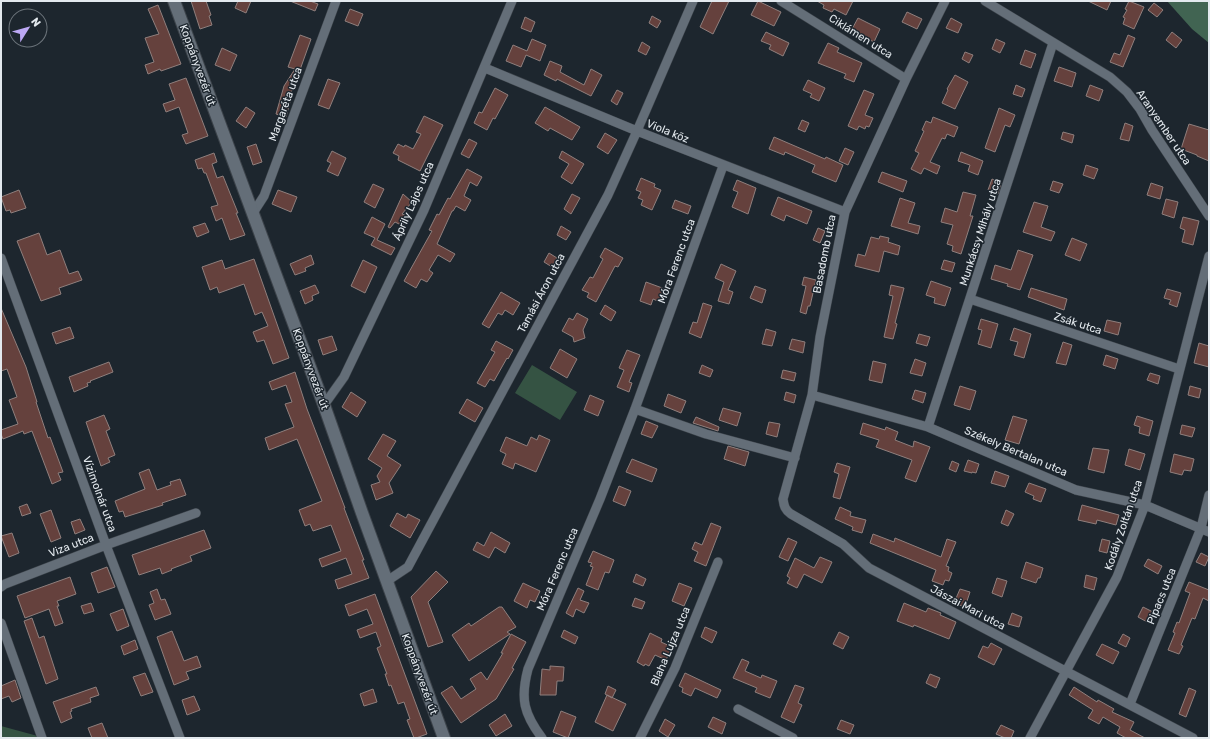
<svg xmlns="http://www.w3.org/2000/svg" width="1210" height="739" font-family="Rubik,sans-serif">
<rect width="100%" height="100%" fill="#1d262e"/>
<path fill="#355343" d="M532 365 577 392 560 420 515 393Z
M1 726 45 738H1Z"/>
<path fill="#416452" d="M1167 1H1209V43L1192 29Z"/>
<path fill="#65413d" stroke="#8f7f7d" d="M191 1H206L211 15 209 16 212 25 200 29Z
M238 1H251L246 13 235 8Z
M290 1H310L318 4 315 11Z
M712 1H729L713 34 700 27Z
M758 1 781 12 774 26 751 15Z
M817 1H853L846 15 834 9 832 12 823 8 824 5Z
M1088 1H1111L1107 10Z
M1129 1 1144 7 1134 29 1123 24 1125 18 1123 17 1127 10 1125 9Z
M1154 3 1163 10 1157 17 1148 10Z
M158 5 181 64 161 71 160 69 148 74 145 65 154 62 145 38 159 34 148 9Z
M350 9 363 14 358 26 345 21Z
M907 12 922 19 917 29 902 22Z
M652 16 661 21 657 28 649 23Z
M525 17 535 22 531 32 521 28Z
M858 18 880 29 874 42 851 31Z
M951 18 962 24 958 33 946 28Z
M766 32 789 43 783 56 769 49 771 45 761 41Z
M1172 32 1182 40 1176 48 1166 40Z
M300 35 311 39 296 81 297 82 288 97 291 98 286 117 276 114 284 86 295 69 288 67Z
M1128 35 1135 38 1123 67 1110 62 1114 53 1120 55Z
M532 39 546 45 540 61 526 55 521 67 506 61 513 45 527 51Z
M996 39 1005 43 1000 53 992 49Z
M642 42 650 47 646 55 638 51Z
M828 43 839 48 837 52 862 63 854 82 844 78 846 74 818 63Z
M222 48 237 55 230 71 215 65Z
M1025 50 1036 54 1031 68 1020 64Z
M965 52 973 55 969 63 962 59Z
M550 61 562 66 560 72 584 85 591 69 602 75 591 96 557 79 556 81 544 75Z
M1059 67 1076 73 1072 87 1054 81Z
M955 75 968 82 955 109 942 103 948 90 947 89Z
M186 78 208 136 186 144 182 135 188 133 179 107 166 112 163 104 175 100 169 84Z
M328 79 340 83 329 109 318 105Z
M808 80 825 88 819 101 810 97 812 94 803 90Z
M1016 85 1025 89 1022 97 1013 94Z
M1090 85 1103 90 1099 101 1086 96Z
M495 88 508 95 495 119 493 118 487 130 474 123 479 112 482 113Z
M617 90 623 93 617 105 611 101Z
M864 90 874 94 865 115 873 118 869 127 866 126 865 129 859 126 857 130 848 126Z
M246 107 255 113 246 128 236 121Z
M545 107 580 127 572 140 550 128 548 131 535 123Z
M999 108 1015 115 1010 127 1005 125 995 152 985 148Z
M424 116 443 125 420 171 398 160 399 156 393 153 398 144 404 147 405 145 413 149 421 134 416 132Z
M933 117 958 127 954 137 947 134 945 139 942 138 930 162 940 166 937 174 924 168 921 174 911 169 919 153 915 151 924 131 922 130 926 121 931 123Z
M802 120 809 123 805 132 798 129Z
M1125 123 1133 126 1129 141 1120 139Z
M1189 124 1209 130V161L1197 156V155L1181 149Z
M1063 132 1074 135 1072 143 1061 139Z
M605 133 617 140 608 154 597 147Z
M774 137 825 159 826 157 843 165 836 182 812 172 815 165 785 152 784 155 769 149Z
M469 139 477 143 469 158 461 154Z
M256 144 262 162 253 165 247 147Z
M845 148 854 152 848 165 839 161Z
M332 151 346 158 338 176 327 171 331 163 327 161Z
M562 151 584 164 572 184 561 177 569 164 559 158Z
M961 152 983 161 978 175 968 171 970 165 958 161Z
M214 153 217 162 212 164 217 178 223 176 238 213H236L245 235 230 240 222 218 216 221 211 207 218 205 206 173H204L202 168 198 169 195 160Z
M1086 165 1098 169 1094 179 1083 175Z
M467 169 482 177 477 186 470 182 464 196 471 200 465 211 456 206 453 211H452L437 244 455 254 450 262 438 255 429 270 433 273 427 282 421 279 416 288 404 281 432 231 429 230 437 214 439 215 448 198 450 199 455 190Z
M882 172 907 181 903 192 878 182Z
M641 178 655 184 654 187 661 190 652 210 641 205 643 200 638 198 641 192 636 190Z
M992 179 1001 183 998 194 988 190Z
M737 180 756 188 748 214 732 207 738 192 733 190Z
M1053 181 1063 184 1059 193 1050 190Z
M1151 183 1163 187 1160 199 1147 195Z
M373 184 384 189 375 208 364 202Z
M19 190 26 208 11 213 10 210 6 211 1 197Z
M278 190 297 197 291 212 272 204Z
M963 192 976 195 970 216H973L961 254 952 251 953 246 947 244 953 225 941 222 945 208 957 212Z
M403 194 412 202 402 214 407 216 403 226 395 222 390 228 388 227Z
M572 194 580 198 571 214 564 209Z
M778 197 812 211 807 224 786 215 784 221 771 215Z
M900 198 915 203 908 223 920 226 918 234 891 226Z
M1166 199 1178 202 1174 218 1162 214Z
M675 200 691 206 688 214 672 208Z
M1034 202 1048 206 1041 227 1055 232 1051 241 1023 232Z
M372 217 385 224 377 240 395 248 391 255 371 245 375 238 364 233Z
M1183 217 1199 221 1193 245 1182 242 1185 230 1180 228Z
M205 223 209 232 197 237 193 227Z
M561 226 571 232 566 240 557 235Z
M818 228 825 231 820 243 813 240Z
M39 233 47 255 60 250 69 274 78 271 82 280 59 288 61 294 41 301 17 241Z
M880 236 889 238 888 242 900 246 898 255 884 251 879 272 855 266 858 254 865 256 871 237 879 239Z
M1072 238 1087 244 1080 261 1065 255Z
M605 248 623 258 618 267 615 266 596 302 587 297 589 293 582 290 590 277 593 278 603 259 600 257Z
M1018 250 1033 255 1020 290 1007 286 1008 284 991 279 995 265 1011 270Z
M549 253 557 258 552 267 544 262Z
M311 255 314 264 305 268 306 271 295 275 290 264Z
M254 259 289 358 273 364 264 340 257 342 253 332 268 326 262 312 255 315 244 284 219 293 217 287 210 290 202 267 222 260 225 269Z
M363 260 377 267 365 293 351 286Z
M944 260 955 263 952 272 941 269Z
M721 264 736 271 728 290 733 292 729 304 718 301 724 282 715 278Z
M804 277 816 280 810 306H808L806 314 800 312 806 286 802 285Z
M931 281 951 288 945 306 934 303 935 298 926 295Z
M646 282 665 289 660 302 653 299 651 305 640 301Z
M315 285 319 293 312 296 313 300 305 304 300 291Z
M891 285 904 288 895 323 897 324 893 339 884 337 893 296 889 295Z
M755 286 766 290 762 303 750 298Z
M1031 288 1067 299 1064 310 1028 297Z
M1167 289 1181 293 1177 307 1169 304 1171 300 1164 298Z
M501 292 520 303 513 315 505 310 502 315 498 313 489 328 482 324Z
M703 303 712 306 701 338 689 333 693 322 697 323Z
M605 305 616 312 611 321 600 314Z
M1 308 26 367 37 402H36L48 438 50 437 63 472 58 473 61 480 52 484 32 431 24 434 23 431 3 439 1 434V430L18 424 9 400 17 397 7 369 1 371Z
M577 313 588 319 583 330 585 338 574 342 573 337 562 331 569 318 573 320Z
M981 319 998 324 991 348 978 344 982 330 978 329Z
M1107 320 1121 323 1118 335 1104 331Z
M70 327 74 338 56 344 52 333Z
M1014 328 1031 334 1024 358 1014 355 1018 342 1010 340Z
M766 329 776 332 772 346 762 344Z
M919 334 930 337 927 346 916 343Z
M332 336 337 350 323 355 318 340Z
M792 339 805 342 803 353 789 349Z
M496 341 513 350 508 359 507 358 494 381 490 379 485 387 477 383 495 352 491 350Z
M1063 342 1072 345 1066 365 1056 363Z
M1199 343 1209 346V367L1194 363Z
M560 349 577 359 567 378 550 368Z
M627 350 640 355 629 382 632 383 629 392 617 387 624 370 619 368Z
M1106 355 1118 359 1115 369 1103 365Z
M915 359 926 363 922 376 910 373Z
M873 361 886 364 882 383 869 380Z
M109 362 113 372 90 381 91 382 87 383 88 386 74 392 69 377Z
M702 365 713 370 710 377 699 373Z
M783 370 796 373 794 381 781 378Z
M295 372 307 409 345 508H344L364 560H362L369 578 338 589 335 580 352 574 346 558 322 567 319 559 341 551 331 525 313 531 310 524 305 526 299 510 322 501 297 439 269 450 265 438 294 427 285 404 292 402 286 385 272 390 269 382Z
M1150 373 1160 376 1158 384 1147 380Z
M960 386 976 391 970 410 954 405Z
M1190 386 1201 389 1199 398 1188 395Z
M915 390 926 393 923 403 912 399Z
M351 392 366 402 357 417 342 407Z
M786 392 796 395 794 403 784 400Z
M668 394 686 401 681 413 664 406Z
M590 395 604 401 598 416 584 410Z
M467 399 483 408 475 422 459 413Z
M723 408 741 413 737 426 719 420Z
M104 415 110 429 106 431 115 455 108 458 110 462 101 466 86 422Z
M1013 416 1027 420 1019 444 1005 440Z
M1137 416 1153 421 1149 436 1139 433 1140 427 1134 425Z
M696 417 719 427 718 431 693 423Z
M646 421 658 426 652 438 641 434Z
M769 422 780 424 777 437 766 434Z
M863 423 885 430 886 427 898 432 895 440 913 447 914 441 930 447 916 482 905 478 912 460 876 447 879 440 860 434Z
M1182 425 1195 428 1192 437 1180 434Z
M383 434 396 441 387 456 401 465 389 483 393 493 376 500 371 485 380 482 377 476 382 468 368 459Z
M539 435 550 440 536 472 515 463 513 469 502 464 506 454 500 451 506 437 527 446 531 437 537 440Z
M728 446 749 452 745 466 724 459Z
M1093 448 1109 450 1104 473 1088 469Z
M1129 449 1145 454 1140 470 1125 465Z
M1174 454 1194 459 1191 471 1184 470 1182 475 1170 472Z
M632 459 657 469 652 482 626 472Z
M968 460 979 464 976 473 972 472V473L964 471Z
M952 461 959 464 956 472 949 469Z
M837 463 850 467 840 499 833 497 839 474 834 472Z
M149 469 157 490 171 485 170 482 180 479 186 495 162 503 163 505 125 517 123 511 119 512 115 501 145 489 139 473Z
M995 471 1009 476 1005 487 991 483Z
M1029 483 1046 489 1041 502 1033 499 1034 496 1025 492Z
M619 486 631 491 625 506 613 501Z
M27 504 31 513 22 516 19 507Z
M1082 505 1119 515 1116 525 1097 520 1096 524 1078 520Z
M840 507 851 512 850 516 866 520 862 533 852 530 853 527 835 519Z
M51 510 61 538 51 542 40 514Z
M1006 510 1014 514 1008 526 1001 523Z
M397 513 406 518 408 514 420 520 410 538 390 526Z
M80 519 85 530 75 534 71 522Z
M711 523 721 527 706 566 694 561 698 552 692 549 695 542 702 545Z
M204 530 211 548 190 556 192 561 171 569 172 570 162 574 160 568 139 575 132 555Z
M491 532 510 543 505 553 495 547 489 558 473 550 477 542 484 546Z
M12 533 19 553 9 557 1 536Z
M873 534 894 542 895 538 941 557 947 539 956 542 946 566 949 567 948 571 952 573 949 581 945 580 943 585 932 581 936 570 870 543Z
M788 538 797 542 788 561 779 557Z
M1102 539 1110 541 1107 553 1099 551Z
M593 551 614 560 609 573 605 572 598 590 586 585 593 567 590 566 592 563 588 562Z
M1201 553 1209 557 1205 566 1196 562Z
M820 557 832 562 822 583 804 574 797 588 787 583 790 578 787 576 795 558 814 568Z
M1148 559 1162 566 1158 574 1144 566Z
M1026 562 1043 568 1040 578H1038L1036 583 1021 578Z
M107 567 115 587 98 593 91 573Z
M436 571 448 582 428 602 443 642 428 647 411 597Z
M636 574 646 579 643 586 633 582Z
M1086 575 1097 578 1094 590 1084 587Z
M70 577 76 594 57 601 59 606H57L63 623 55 626 49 609 25 618 17 596Z
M997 578 1007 581 1002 597 992 593Z
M1189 582 1209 590V601L1203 598 1195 619 1192 618 1181 645 1183 646 1179 654 1168 650 1175 633 1173 632 1177 622 1179 623 1190 593 1185 591Z
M523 583 540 591 535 602 530 600 527 608 514 601Z
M679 583 692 588 684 606 672 601Z
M578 588 584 591 580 600 589 603 584 613 576 609 573 617 566 613Z
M157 589 161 600 165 599 171 614 155 620 149 605 154 603 150 592Z
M960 589 970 592 965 607 954 603Z
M375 594 427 734 416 738H414L407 720 410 719 404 702 398 704 391 685 389 686 385 674H387L377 648 381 646 376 632 360 638 357 630 373 624 367 609 349 616 345 605Z
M635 598 645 602 642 609 632 606Z
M91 603 94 611 84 614 81 606Z
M904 603 926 612 928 608 941 613 940 615 956 622 949 639 914 625 913 627 897 621Z
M499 607H502L516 627 507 632 510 634 469 661 452 635 469 623 471 626Z
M1143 607 1155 613 1149 623 1138 617Z
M123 609 129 626 117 631 110 614Z
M1012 613 1022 617 1019 627 1008 624Z
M32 618 39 638 44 636 58 679 46 684 24 621Z
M705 627 717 632 712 643 701 637Z
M564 630 578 637 575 644 561 637Z
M172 631 184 661 197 656 201 667 186 672 189 679 174 685 157 637Z
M839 632 849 637 843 649 833 644Z
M650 633 662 639 661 642 672 647 666 660 655 655 649 666 645 664 644 666 637 662Z
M511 634 526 642 512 668 514 669 496 699 461 723 441 693 452 686 461 699 476 689 470 679 481 672 487 680 503 653H501Z
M1123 634 1130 638 1126 647 1118 643Z
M135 640 138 649 124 655 121 646Z
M991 643 1002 649 994 665 978 657 983 646 988 648Z
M1102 644 1119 652 1113 664 1096 655Z
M742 659 749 662 745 671 761 678 762 675 777 681 770 698 755 692 757 688 733 678Z
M550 666 564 667 563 681H557L556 695H540L542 669 550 670Z
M145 673 153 692 141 696 133 677Z
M685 673 721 690 717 698 695 688 691 696 682 692 683 688 679 686Z
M930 674 940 678 936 688 926 683Z
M15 680 21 698 12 702 9 696 1 699V686Z
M795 685 804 688 798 703 802 705 794 723 781 717Z
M608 686 616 690 612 698 605 694Z
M96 687 99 695 90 698 91 702 71 709 72 711 70 712 72 718 61 723 53 702Z
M1074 687 1097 702 1098 700 1114 709 1112 712 1134 722 1130 730 1145 738H1126L1117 733 1120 727 1103 717 1099 724 1088 718 1093 710 1069 695Z
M1189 688 1196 691 1186 717 1179 714Z
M373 689 377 702 364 706 360 694Z
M607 695 626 704 613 731 595 722Z
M194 696 200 710 187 715 182 700Z
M561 711 576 717 568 738 553 732Z
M505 714 512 726 496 736 489 725Z
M713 717 726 723 722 734 708 727Z
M665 719 675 725 668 737 659 731Z
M841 720 854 725 850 734 837 729Z
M102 723 108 738H92L88 728Z
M1001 725 1014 731 1011 738H1005L996 734Z"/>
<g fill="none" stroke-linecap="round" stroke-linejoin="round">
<defs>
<path id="street" d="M781 1 906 79
M945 1 906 79 845 212 820 337 812 395 783 499C784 506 785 510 791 514L843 544 869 568 1193 738
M985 1 1110 77 1127 92 1140 109 1152 130 1209 216
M485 68 637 131 845 212
M253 213 264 196 336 1
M1 258 106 545 180 738
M970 299 1179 369
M812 395 928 427 1076 490 1145 505 1209 532
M324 405 344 377 424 210 512 1
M635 409 706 434 795 458
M928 427 1053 43
M387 581 408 567 608 195 637 131 693 1
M1 587 5 584 106 545 196 513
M1 623 42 738
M1130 704 1201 528 1209 495
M738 709 793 738
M542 738C524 714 520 699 528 669L600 499 635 409 723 166
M640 738 675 668 718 562
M1030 738 1117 577 1145 505 1209 256"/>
<path id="secondary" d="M174 1 324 405 362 513 444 738"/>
</defs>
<use href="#street" stroke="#3c434a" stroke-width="10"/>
<use href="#secondary" stroke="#3c434a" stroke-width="14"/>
<use href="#street" stroke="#646e78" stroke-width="9"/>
<use href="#secondary" stroke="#646e78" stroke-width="12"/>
</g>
<g text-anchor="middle" stroke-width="3" stroke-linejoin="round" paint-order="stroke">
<g font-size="11" fill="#e3e9ee" stroke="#1d262e">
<text transform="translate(861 36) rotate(32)" y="4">Ciklámen utca</text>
<text transform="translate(198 65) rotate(70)" y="4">Koppányvezér út</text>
<text transform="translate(285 104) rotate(-70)" y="4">Margaréta utca</text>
<text transform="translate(1164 127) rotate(56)" y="4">Aranyember utca</text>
<text transform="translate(668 131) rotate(22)" y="4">Viola köz</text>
<text transform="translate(413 201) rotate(-66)" y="4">Áprily Lajos utca</text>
<text transform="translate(980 232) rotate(-72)" y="4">Munkácsy Mihály utca</text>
<text transform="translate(824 254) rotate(-79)" y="4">Basadomb utca</text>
<text transform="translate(676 261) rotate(-70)" y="4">Móra Ferenc utca</text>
<text transform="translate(541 293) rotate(-62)" y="4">Tamási Áron utca</text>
<text transform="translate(1078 323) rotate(18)" y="4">Zsák utca</text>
<text transform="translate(311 369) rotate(70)" y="4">Koppányvezér út</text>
<text transform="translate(1016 451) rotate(23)" y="4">Székely Bertalan utca</text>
<text transform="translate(100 494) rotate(70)" y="4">Vízimolnár utca</text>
<text transform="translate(1123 525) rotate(-71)" y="4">Kodály Zoltán utca</text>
<text transform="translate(71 545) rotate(-21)" y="4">Viza utca</text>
<text transform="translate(557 569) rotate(-67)" y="4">Móra Ferenc utca</text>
<text transform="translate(1161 596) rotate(-68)" y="4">Pipacs utca</text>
<text transform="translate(968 607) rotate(28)" y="4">Jászai Mari utca</text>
<text transform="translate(670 646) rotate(-67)" y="4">Blaha Lujza utca</text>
<text transform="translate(420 674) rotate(70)" y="4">Koppányvezér út</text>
</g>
</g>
<rect width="1210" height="739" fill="none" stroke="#e3e9ee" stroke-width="4"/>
<g transform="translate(28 28) rotate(53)"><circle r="19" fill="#1d262e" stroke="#6c747b"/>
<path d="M0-3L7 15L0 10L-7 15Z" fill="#bda9f5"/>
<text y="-6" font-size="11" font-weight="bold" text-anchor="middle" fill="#e3e9ee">N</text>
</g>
</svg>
